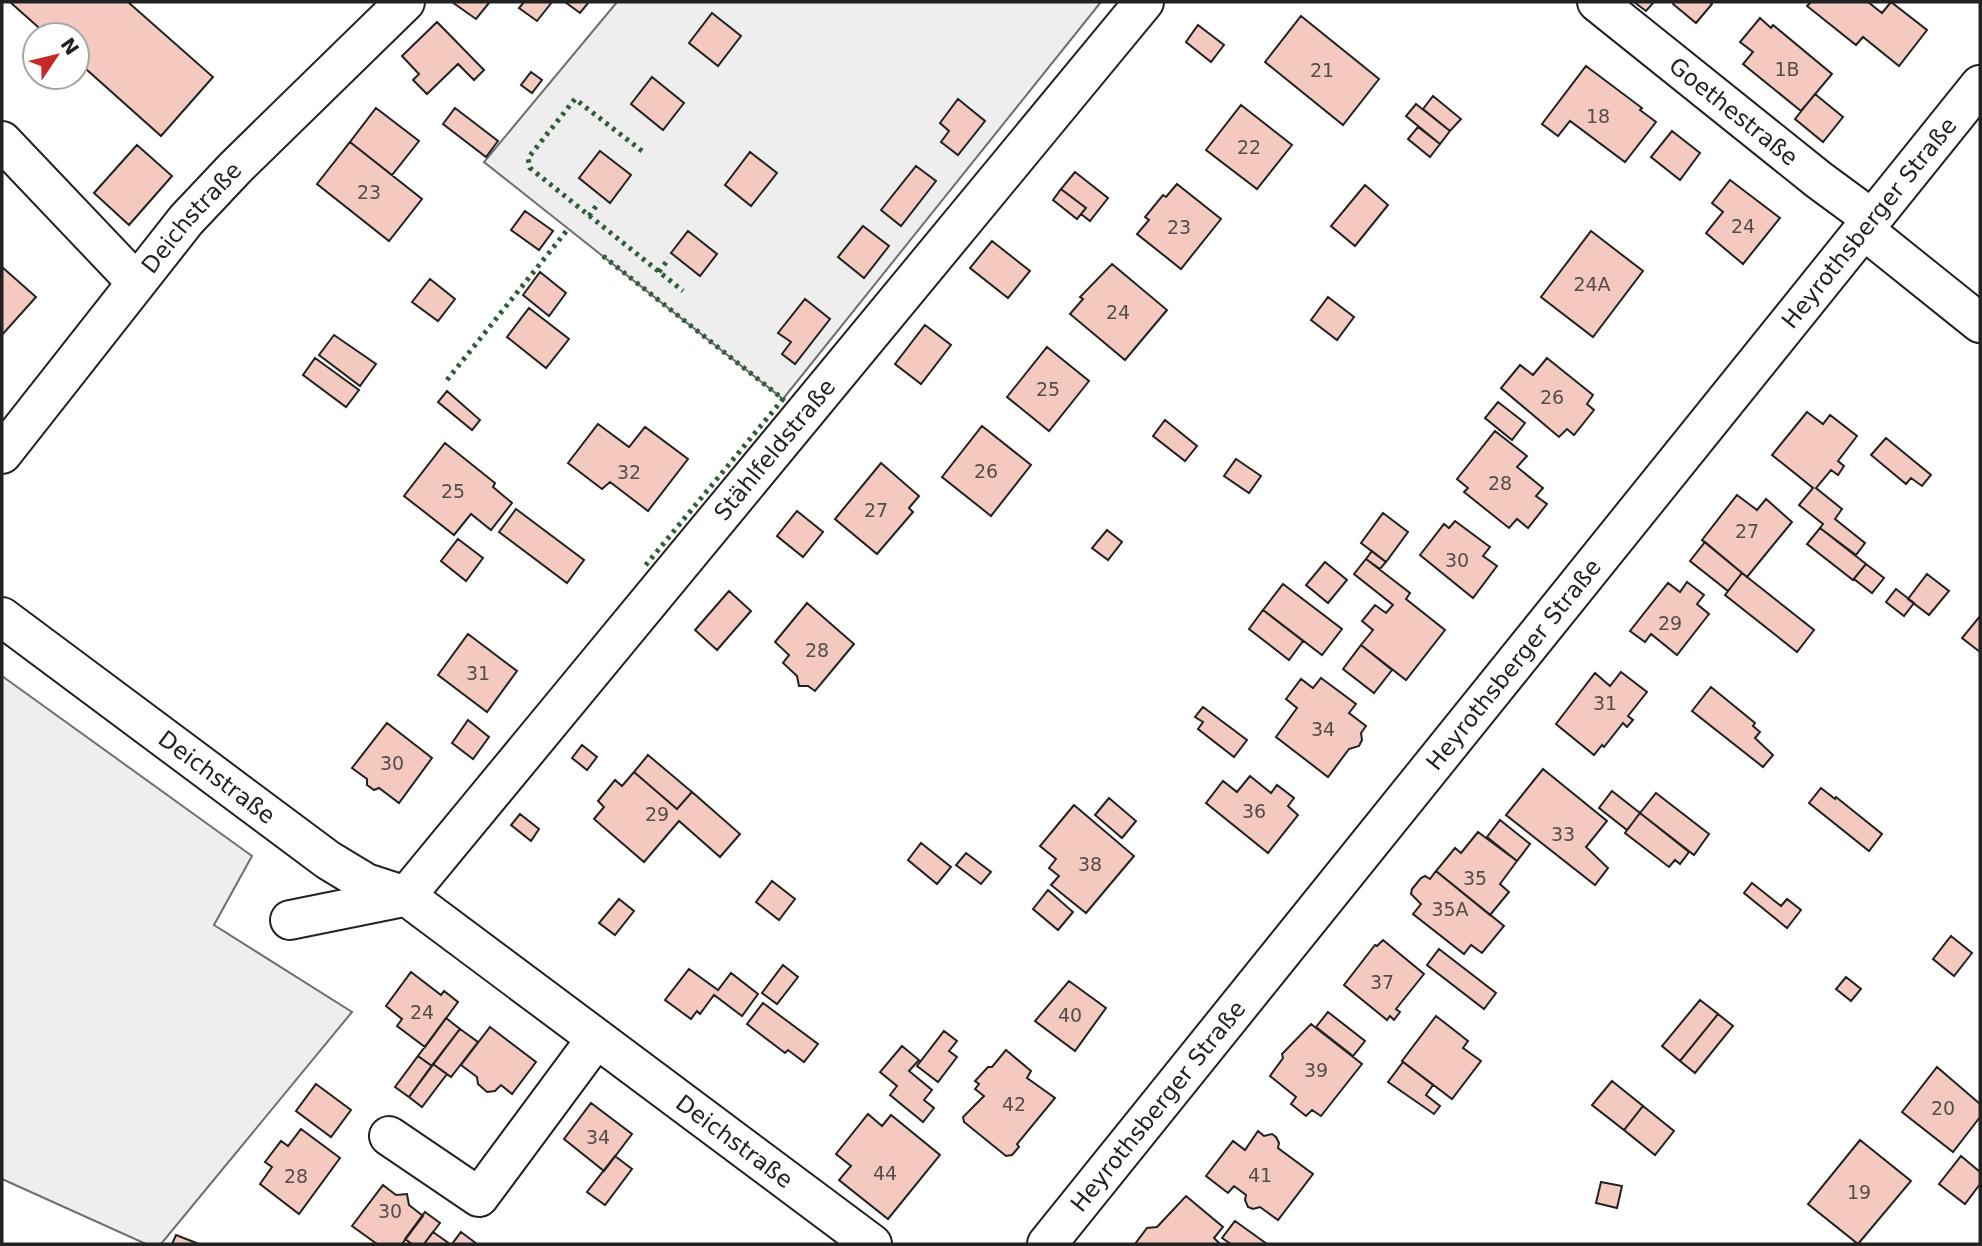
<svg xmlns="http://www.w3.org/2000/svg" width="1982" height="1246" font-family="'DejaVu Sans',sans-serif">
<rect width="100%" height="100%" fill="#fff"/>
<path fill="#eee" stroke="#6f6f6f" stroke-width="2" d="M617 2H1101L783 399 484 162Z
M2 676 252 856 214 925 352 1012 161 1244H146L2 1179Z"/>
<path fill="#f3c9c0" stroke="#222" stroke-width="2" d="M10 2H128L213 77 161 136 77 61V35H47Z
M452 2H487L489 3 476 19Z
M524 2H552L537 21 519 8Z
M565 2H589L580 13Z
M1634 2H1654L1646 11Z
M1674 2H1710L1712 4 1696 23 1673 4Z
M1811 2H1868L1882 13 1891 2 1927 30 1899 66 1863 37 1856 45 1807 6Z
M712 13 741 36 718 66 689 43Z
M1301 16 1379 79 1343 125 1265 62Z
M1760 18 1771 28 1773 25 1832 74 1801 111 1743 64 1753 52 1740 42Z
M437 22 484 70 474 80 458 64 427 94 413 80 419 74 402 56Z
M1198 25 1224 45 1211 62 1186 42Z
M1586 66 1642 108 1640 110 1656 122 1625 162 1570 121 1558 136 1542 124Z
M531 72 542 80 532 93 521 85Z
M652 77 684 103 663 130 631 104Z
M1815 94 1843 117 1823 142 1795 119Z
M1433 96 1461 119 1450 131 1423 109Z
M958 99 985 121 958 155 941 142 949 131 940 123Z
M1416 104 1450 131 1440 144 1406 116Z
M1241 105 1292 145 1257 189 1206 150Z
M376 108 419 141 392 175 350 142Z
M455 108 498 141 486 157 443 124Z
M1418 127 1440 144 1430 157 1408 139Z
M1672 131 1700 153 1680 180 1651 157Z
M350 142 422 199 389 241 317 184Z
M137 145 172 176 129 225 94 193Z
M600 151 631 175 610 203 579 178Z
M750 152 777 173 751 206 725 185Z
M916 166 936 181 901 226 881 210Z
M1075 172 1108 198 1090 221 1081 214 1086 208 1061 189Z
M1730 180 1780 218 1743 264 1706 233 1723 212 1712 203Z
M1177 184 1221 219 1181 269 1137 234 1149 220 1145 217 1163 195 1166 197Z
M1365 185 1388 205 1355 246 1331 226Z
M1061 189 1086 208 1077 219 1053 200Z
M525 211 553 231 539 250 511 230Z
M863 226 889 246 864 278 838 257Z
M688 231 717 254 700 276 671 253Z
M1591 231 1643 271 1593 337 1541 297Z
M992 241 1030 271 1008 298 970 268Z
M1112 264 1167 310 1125 360 1070 314 1083 299 1080 297Z
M2 267 36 297 2 335Z
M540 272 566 293 549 316 523 295Z
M430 279 455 299 438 321 412 302Z
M1328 297 1354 317 1337 340 1311 320Z
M805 299 830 319 795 364 782 354 791 342 778 333Z
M529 308 569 339 546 368 507 337Z
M925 325 951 345 921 384 895 364Z
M334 335 376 364 360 386 319 355Z
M1047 347 1089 381 1049 431 1007 397Z
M315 358 359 390 346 407 303 375Z
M1547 358 1593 395 1587 404 1594 410 1574 435 1567 429 1559 437 1501 388 1520 365 1533 375Z
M447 391 480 420 472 430 438 402Z
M1498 402 1525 423 1512 440 1485 418Z
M1807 412 1823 424 1830 415 1857 436 1838 461 1844 466 1838 475 1831 470 1816 488 1842 509 1835 519 1865 543 1856 555 1820 528 1823 524 1799 505 1813 488 1772 455Z
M1165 420 1197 446 1185 461 1153 436Z
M598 424 629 447 645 427 688 459 648 511 610 482 602 489 568 463Z
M982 426 1031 465 991 516 942 477Z
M1495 431 1527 456 1517 467 1543 488 1536 496 1547 504 1528 528 1517 519 1509 528 1464 492 1468 488 1457 479Z
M1886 438 1931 475 1922 486 1911 478 1906 484 1871 455Z
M445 443 495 483 493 487 512 503 491 530 471 514 454 535 404 496Z
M1236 459 1261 476 1249 493 1224 476Z
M881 463 919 496 909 508 913 512 877 554 835 519Z
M1737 495 1757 510 1766 499 1792 522 1747 577 1702 540Z
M516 509 584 560 567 583 499 532Z
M797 511 823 532 803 557 777 536Z
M1383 513 1408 532 1386 562 1361 543Z
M1455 521 1490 547 1483 556 1497 566 1473 598 1420 555 1444 524 1449 528Z
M1820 528 1866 564 1853 580 1807 544Z
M1107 530 1122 542 1108 560 1092 548Z
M458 539 483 558 466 581 441 561Z
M1705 542 1742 573 1728 591 1690 561Z
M1372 551 1386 562 1380 569 1366 559Z
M1366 559 1410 593 1406 599 1445 630 1406 680 1361 645 1373 630 1362 621 1375 605 1386 613 1393 605 1354 574Z
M1325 562 1347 580 1328 603 1306 585Z
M1866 564 1884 578 1872 593 1854 579Z
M1742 573 1814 630 1797 652 1725 595Z
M1927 574 1949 591 1929 615 1908 599Z
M1687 582 1704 595 1697 604 1709 614 1677 655 1651 634 1645 642 1630 631 1668 583 1680 592Z
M1283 584 1342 629 1322 655 1263 610Z
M1896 589 1914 603 1904 616 1886 602Z
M729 591 751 611 717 650 695 630Z
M807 603 854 644 815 691 808 686H799L797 676 783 663 789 655 775 642Z
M1263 610 1303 641 1289 660 1249 629Z
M1980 616V652L1962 638Z
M468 634 517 671 487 712 438 675Z
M1361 645 1392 670 1374 693 1343 669Z
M1621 672 1647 692 1628 716 1633 720 1627 727 1623 723 1604 747 1602 745 1594 755 1556 724 1595 673 1610 686Z
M1321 678 1356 704 1349 713 1366 726 1361 733 1362 740 1359 746 1349 749 1328 777 1276 737 1297 708 1286 699 1301 679 1313 688Z
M1711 687 1755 723 1753 726 1760 732 1755 738 1773 755 1763 767 1692 711Z
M1203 707 1247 740 1234 757 1198 729 1203 722 1195 717Z
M468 720 489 737 473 759 452 743Z
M387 723 432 758 399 803 379 788 374 790 367 785V779L352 768Z
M582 745 597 757 587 770 572 758Z
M648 755 692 792 677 809 634 772Z
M1543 769 1607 821 1586 847 1608 868 1595 885 1506 815Z
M634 772 677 809 692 792 740 834 720 857 679 821 644 862 594 819 604 807 598 801 615 780 622 786Z
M1250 776 1271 793 1277 785 1294 798 1288 806 1298 815 1268 853 1206 803 1223 781 1237 792Z
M1821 788 1835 799 1836 797 1882 834 1869 851 1809 803Z
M1612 791 1640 813 1627 830 1599 808Z
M1656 793 1709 834 1694 855 1640 813Z
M1109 798 1136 821 1122 838 1095 815Z
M1074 805 1134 856 1086 913 1051 885 1059 876 1049 868 1056 859 1040 846Z
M1640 813 1689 852 1680 864 1675 860 1669 867 1625 833Z
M520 814 539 829 531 841 511 825Z
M1500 820 1530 844 1517 861 1487 837Z
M1478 832 1517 861 1500 884 1509 892 1490 915 1436 871 1455 848 1461 853Z
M921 843 951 867 937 884 908 860Z
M966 853 991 872 981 884 956 865Z
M1436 871 1504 926 1482 953 1471 945 1464 954 1413 914 1421 904 1411 894 1412 889 1421 878 1425 876 1430 879Z
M772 881 795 899 779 920 756 902Z
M1752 883 1781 906 1787 899 1801 910 1787 928 1744 893Z
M1048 890 1073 912 1058 930 1033 909Z
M619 899 634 911 615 935 599 923Z
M1951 936 1972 953 1954 976 1933 959Z
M1383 940 1424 974 1396 1009 1400 1012 1394 1020 1390 1016 1387 1020 1344 985 1375 945 1377 946Z
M1439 949 1496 993 1484 1009 1427 965Z
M783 965 798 977 777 1004 762 993Z
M689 969 718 990 731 973 758 994 742 1016 714 995 700 1014 697 1011 691 1019 665 1000Z
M411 972 441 995 444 991 458 1002 425 1047 397 1026 402 1019 386 1006Z
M1846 977 1861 989 1851 1001 1836 989Z
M1069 981 1106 1008 1075 1051 1035 1021Z
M1700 1000 1718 1014 1680 1061 1662 1046Z
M763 1003 818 1044 804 1062 788 1050 785 1053 747 1024Z
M1328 1012 1365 1041 1353 1056 1316 1027Z
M1718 1014 1733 1026 1695 1073 1680 1061Z
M1436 1016 1468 1041 1463 1048 1481 1061 1452 1099 1402 1061Z
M446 1018 460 1029 432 1066 418 1056Z
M1311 1024 1362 1064 1321 1116 1312 1110 1306 1116 1291 1104 1296 1097 1270 1076 1283 1058 1282 1054Z
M490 1027 536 1062 512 1094 501 1085 495 1091 487 1092 478 1084 477 1077 461 1065Z
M460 1029 478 1042 451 1077 433 1064Z
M944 1031 957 1041 949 1051 957 1057 938 1082 917 1066Z
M902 1046 919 1060 909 1071 932 1090 924 1100 934 1108 923 1122 890 1095 897 1086 880 1072Z
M1006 1050 1031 1071 1027 1078 1055 1098 1017 1144 1019 1147 1012 1155 1006 1156 964 1122 963 1117 984 1096 975 1089 979 1084 975 1081 988 1067H992Z
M418 1056 432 1066 409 1097 395 1087Z
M1403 1062 1433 1085 1426 1095 1440 1106 1434 1114 1388 1082Z
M433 1064 447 1074 422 1107 409 1097Z
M1937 1067 1980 1104V1117L1953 1152 1902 1112Z
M1612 1081 1643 1106 1624 1130 1592 1105Z
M316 1084 351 1110 331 1137 296 1111Z
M591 1103 632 1134 604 1171 564 1139Z
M1643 1106 1674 1131 1655 1155 1624 1130Z
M868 1114 882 1126 891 1115 940 1155 888 1219 839 1180 851 1166 836 1154Z
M301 1129 340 1158 299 1214 260 1184 272 1167 265 1162 281 1141 288 1146Z
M1258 1131 1264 1136 1272 1134 1276 1137 1279 1143 1278 1148 1313 1174 1278 1220 1260 1207 1253 1209 1248 1207 1245 1200 1246 1195 1234 1186 1228 1193 1206 1176 1233 1141 1245 1150Z
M1860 1140 1911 1181 1858 1244 1808 1204Z
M615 1156 632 1169 605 1205 587 1192Z
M1961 1156 1980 1172V1184L1965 1204 1939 1184Z
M1601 1182 1622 1186 1617 1208 1596 1203Z
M383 1185 396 1195 407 1194 409 1205 423 1216 402 1244H377L352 1226Z
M1186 1196 1223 1227 1214 1238 1220 1244H1135L1147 1228 1157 1227Z
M425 1212 440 1223 424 1244H412L405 1239Z
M1235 1221 1267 1244H1231L1222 1238Z
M433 1232 450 1244H424Z
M461 1232 477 1244H452Z
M176 1235 199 1244H172Z"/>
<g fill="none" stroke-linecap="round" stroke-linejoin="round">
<defs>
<g id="minor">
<path id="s1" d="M1597 2 1819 180 1872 219"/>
<path d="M2 141 136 282"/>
<path d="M1864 230 1980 323"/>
<path id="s2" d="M2 454 186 220 236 167 405 2"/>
<path id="s3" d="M2 617 328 860 366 883 406 896 872 1244"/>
<path id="s4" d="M406 896 1144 2"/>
<path d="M290 920 404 897"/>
<path d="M389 1136 479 1197 596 1039"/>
<path id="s5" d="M1047 1244 1980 85"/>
</g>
</defs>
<use href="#minor" stroke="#222" stroke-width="42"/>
<use href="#minor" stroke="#fff" stroke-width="38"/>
<path stroke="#2f5e38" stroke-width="5" stroke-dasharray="3.5 5" stroke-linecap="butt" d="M642 151 575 99 528 158 530 168 683 291
M589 216 599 202
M603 256 783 399 645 566
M659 272 669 258
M447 380 568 229"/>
</g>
<g text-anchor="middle" stroke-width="5" stroke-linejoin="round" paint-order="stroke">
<g font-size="19" fill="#564c4a">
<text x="1787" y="76">1B</text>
<text x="1322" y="77">21</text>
<text x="1598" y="123">18</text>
<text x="1249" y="154">22</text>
<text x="369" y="199">23</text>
<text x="1743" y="233">24</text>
<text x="1179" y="234">23</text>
<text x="1592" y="291">24A</text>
<text x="1118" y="319">24</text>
<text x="1048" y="396">25</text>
<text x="1552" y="404">26</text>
<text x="986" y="478">26</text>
<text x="629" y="479">32</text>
<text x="1500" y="490">28</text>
<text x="453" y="498">25</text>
<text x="876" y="517">27</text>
<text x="1747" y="538">27</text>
<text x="1457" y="567">30</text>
<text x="1670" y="630">29</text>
<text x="817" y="657">28</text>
<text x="478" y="680">31</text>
<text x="1605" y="710">31</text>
<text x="1323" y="736">34</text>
<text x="392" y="770">30</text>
<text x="1254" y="818">36</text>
<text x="657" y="821">29</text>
<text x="1563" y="841">33</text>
<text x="1090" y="871">38</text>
<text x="1475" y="885">35</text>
<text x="1450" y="916">35A</text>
<text x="1382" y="989">37</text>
<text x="422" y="1019">24</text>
<text x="1070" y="1022">40</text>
<text x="1316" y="1077">39</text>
<text x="1014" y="1111">42</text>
<text x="1943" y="1115">20</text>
<text x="598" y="1144">34</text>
<text x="885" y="1180">44</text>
<text x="1260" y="1182">41</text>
<text x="296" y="1183">28</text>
<text x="1859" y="1199">19</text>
<text x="390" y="1218">30</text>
</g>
<g font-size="23" fill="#222" stroke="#fff">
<text dy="8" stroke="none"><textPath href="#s1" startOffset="175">Goethestraße</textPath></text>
<text dy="8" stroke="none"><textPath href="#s2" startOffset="303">Deichstraße</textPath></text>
<text dy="8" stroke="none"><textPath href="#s5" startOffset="1311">Heyrothsberger Straße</textPath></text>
<text dy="8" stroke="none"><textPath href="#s4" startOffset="579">Stählfeldstraße</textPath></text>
<text dy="8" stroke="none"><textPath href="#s5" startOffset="744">Heyrothsberger Straße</textPath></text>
<text dy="8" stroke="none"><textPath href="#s3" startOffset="268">Deichstraße</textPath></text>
<text dy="8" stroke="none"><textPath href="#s5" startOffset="177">Heyrothsberger Straße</textPath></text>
<text dy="8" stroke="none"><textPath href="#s3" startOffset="903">Deichstraße</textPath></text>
</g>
</g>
<rect width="1982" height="1246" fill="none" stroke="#222222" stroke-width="7"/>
<g transform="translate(56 56) rotate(55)"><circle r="33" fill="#ffffff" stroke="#a7a7a7" stroke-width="2"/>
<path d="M0-5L12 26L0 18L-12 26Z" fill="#c62828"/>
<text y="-10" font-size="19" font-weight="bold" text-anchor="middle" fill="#222222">N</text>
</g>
</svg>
